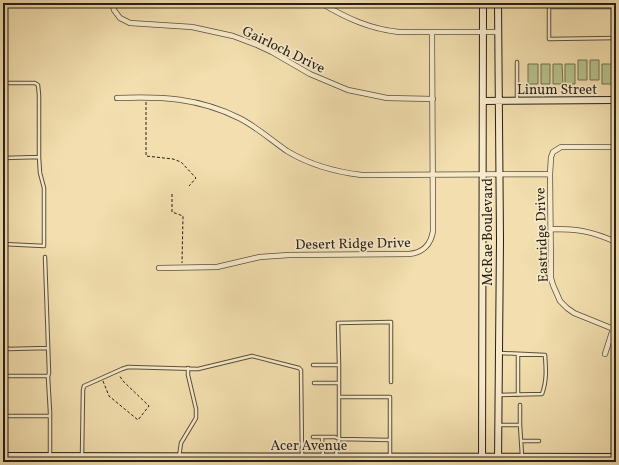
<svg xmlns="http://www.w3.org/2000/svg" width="619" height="465" font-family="Vollkorn,serif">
<rect width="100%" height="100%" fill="#f2deae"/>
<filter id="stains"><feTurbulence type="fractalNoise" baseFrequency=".005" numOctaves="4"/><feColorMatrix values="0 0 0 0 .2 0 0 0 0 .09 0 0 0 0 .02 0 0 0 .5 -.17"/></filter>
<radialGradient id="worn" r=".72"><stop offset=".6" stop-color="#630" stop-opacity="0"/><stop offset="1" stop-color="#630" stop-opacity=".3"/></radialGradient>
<path fill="#b7c28c" stroke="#707050" d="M578 60H587V80H578Z
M590 60H599V80H590Z
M528 64H538V84H528Z
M541 64H550V84H541Z
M553 64H562L563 84H553Z
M565 64H575V84H565Z
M602 64H612V84H602Z"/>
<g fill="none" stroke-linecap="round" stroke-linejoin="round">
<defs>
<path id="lane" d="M616 7H549V39L616 38
M3 83H35L38 85 39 95V157L40 173 44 188V246L3 244
M517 100V62
M3 158 39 157
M45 257 49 373 48 377 50 412V457
M3 347 9 349 47 348
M313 365H339V383
M339 365 338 323 391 322V382
M3 376H48
M314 383H339V397
M499 395 542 394C547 381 546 368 545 355L500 353
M518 395V354
M3 416H50
M498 425H520V405
M520 425 522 456
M313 437H335L339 439V397H390V457
M322 437 323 456
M522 441H539
M336 455 339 439 390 440
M82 456 83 390 84 386 122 369 128 367 198 369 252 356 299 368 301 370 302 456
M179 457 181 443 196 418V409L188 375V368"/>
<path id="street" d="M112 3 114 10 120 18 130 23 192 27 233 36 257 45 272 52 310 74 348 90 387 98 433 99
M321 3C346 18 370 29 399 32H498
M117 98C161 96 199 98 239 118 257 127 271 140 287 151 310 165 336 172 362 175L550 174
M616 147H561L553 152 551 157 550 174 551 278 553 285 560 301 567 308 574 313 616 330
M551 229C578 229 591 231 616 242
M159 268 217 267 260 257 289 255 409 254C423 253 431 244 433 231L432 32
M605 354 613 329"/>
<path id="secondary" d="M483 101 616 100
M3 456 616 457
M482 462 483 3
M498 462 500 240 498 3"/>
</defs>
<use href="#lane" stroke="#5a4f3a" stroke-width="4.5"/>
<use href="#street" stroke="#5a4f3a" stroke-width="6"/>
<use href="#secondary" stroke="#281f14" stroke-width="8"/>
<path stroke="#281f14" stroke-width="1" stroke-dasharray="3 2" stroke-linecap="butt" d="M146 102V156L173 159 181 162 196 178 189 186
M172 194V212L183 216 182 263
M103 381 109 396 138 420 149 406 123 381 119 375"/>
<use href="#lane" stroke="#f7eaca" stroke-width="2.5"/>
<use href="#street" stroke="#f7eaca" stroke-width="4.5"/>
<use href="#secondary" stroke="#f7eaca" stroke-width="6"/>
</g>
<g text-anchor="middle" stroke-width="3.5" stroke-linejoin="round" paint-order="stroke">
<g font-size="14" fill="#281f14" stroke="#f7eaca">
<text transform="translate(284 49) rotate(26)" y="5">Gairloch Drive</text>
<text x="557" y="94">Linum Street</text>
<text transform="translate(487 232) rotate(-90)" y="5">McRae Boulevard</text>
<text transform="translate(541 235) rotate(-92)" y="5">Eastridge Drive</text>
<text transform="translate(353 243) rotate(-1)" y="5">Desert Ridge Drive</text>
<text x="309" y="450">Acer Avenue</text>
</g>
</g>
<rect width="619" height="465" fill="none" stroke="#f2deae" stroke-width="16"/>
<rect x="4" y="4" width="611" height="457" fill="none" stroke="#281f14" stroke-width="2"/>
<rect x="8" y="8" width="603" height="449" fill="none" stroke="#281f14"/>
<rect width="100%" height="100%" filter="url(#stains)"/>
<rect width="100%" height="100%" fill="url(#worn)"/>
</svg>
